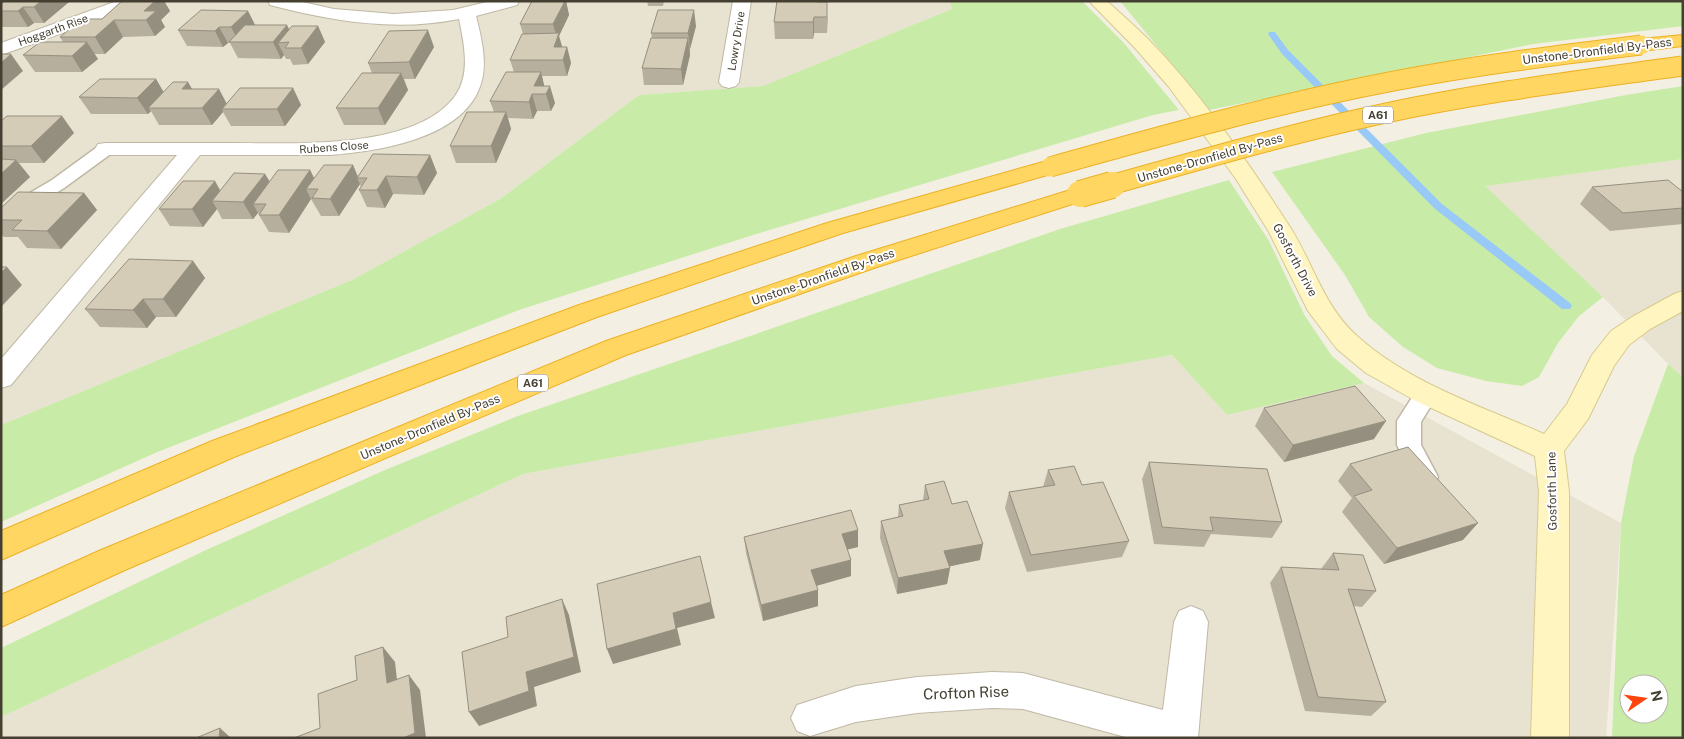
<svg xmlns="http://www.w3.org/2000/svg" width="1684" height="739" font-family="'Public Sans',sans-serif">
<rect width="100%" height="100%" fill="#f3efe3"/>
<path fill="#e8e2d0" d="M1 1H950L952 9 763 86 639 95 500 199 352 280 1 425Z
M1683 159V377L1668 364 1603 297 1484 186Z
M1172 355 1227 415 1364 383 1621 523 1606 738H1V717L523 474Z"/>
<path fill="#c8eca7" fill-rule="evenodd" d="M950 1H1082L1123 42 1179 110 1153 115 753 235 519 310 155 453 1 522V425L352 280 500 199 639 95 763 86 952 9Z
M1120 1H1683V26L1533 44 1209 110Z
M1683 86V159L1485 186 1603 297 1579 316 1558 343 1539 377 1522 386 1486 381 1437 368 1403 347 1369 317 1345 275 1272 172 1426 133 1626 95Z
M1229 180 1269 241 1305 316 1332 356 1364 383 1227 415 1172 355 523 474 1 717V648L206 550 385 470 518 416 1060 229Z
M1668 364 1683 377V738H1612L1621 523 1634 456ZM1629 684H1659V714H1629Z"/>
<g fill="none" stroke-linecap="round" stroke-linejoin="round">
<path fill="#98c9f7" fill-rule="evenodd" d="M1269 32H1275L1288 50 1442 204 1570 303 1572 306 1570 309H1562L1434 208 1282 54 1268 34Z"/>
<defs>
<path id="lane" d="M106 144 112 145 115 149 112 153 64 188 25 212 18 214 11 212 9 208 11 204 52 180 100 145Z
M1426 385 1434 388 1438 394 1421 422V445L1438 477 1435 484 1426 487 1417 484 1397 445V421L1418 388Z"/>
<path id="street" d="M117 1H142L140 5 1 55V43Z
M268 1H298L334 9 394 14 453 10 491 1H519L517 5 476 16C481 36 487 59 482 80 468 138 380 151 331 155H200L11 385 1 388V359L177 155H106L98 154 95 149 98 144 106 143C149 143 192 143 235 143 294 143 416 150 455 96 471 74 464 44 459 19 396 32 331 21 270 5Z
M733 1H751L739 82 736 86 729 88 722 86 719 82Z
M1191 606 1203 611 1208 622 1198 738H1129L1023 709 992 708 917 713 856 722 810 736 797 731 791 718 797 705 856 686 917 677 992 672 1023 673 1163 710 1174 622 1179 611Z"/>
<path id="secondary" d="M1089 1H1107C1121 14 1136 27 1149 40 1203 96 1248 162 1290 227 1313 263 1324 307 1357 336 1409 383 1481 406 1544 434L1567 404 1592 355 1611 331 1632 317 1674 294 1683 291V311L1650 329 1629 345 1614 366 1588 419 1564 451 1569 492V738H1531L1539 492 1535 456 1416 401 1366 373 1337 349 1308 311 1269 232 1236 179 1169 87 1135 48Z"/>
<path id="highway" d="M1683 35V46L1641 51 1634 49 1632 45 1634 41 1641 39Z
M1050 160 1058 162 1061 167 1058 172 843 233 597 317 234 457 1 560V531L212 441 579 305 827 223Z
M1080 187 1088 189 1091 194 1088 199 874 268 626 355 125 570 1 627V595L101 550 606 341 856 256Z"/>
</defs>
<use href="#lane" stroke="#bfb8a5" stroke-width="3"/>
<use href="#street" stroke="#bfb8a5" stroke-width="2"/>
<use href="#secondary" stroke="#d7ca8d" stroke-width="2"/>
<use href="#highway" stroke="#ecb124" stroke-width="2"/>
<use href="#lane" fill="#fff" fill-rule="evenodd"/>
<use href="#street" fill="#fff" fill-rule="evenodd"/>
<use href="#secondary" fill="#fff5c1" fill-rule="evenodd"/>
<use href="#highway" fill="#ffd662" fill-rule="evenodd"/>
<defs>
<path id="highway-bridge-far1" d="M1050 167C1164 135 1278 103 1394 81 1476 65 1559 55 1641 45
M1107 186C1200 160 1292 133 1386 113 1484 92 1583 80 1682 66"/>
<path id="highway-bridge" d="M1080 194 1112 185"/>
</defs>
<use href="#highway-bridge-far1" stroke="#ecb124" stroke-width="21" stroke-linecap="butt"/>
<use href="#highway-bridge" stroke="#ecb124" stroke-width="28" stroke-linecap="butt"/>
<use href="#highway-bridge-far1" stroke="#ffd662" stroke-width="19"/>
<use href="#highway-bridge" stroke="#ffd662" stroke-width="26"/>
</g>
<path fill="#b7af9d" d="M122 1H164L170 11 161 20 165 27 155 36 123 37 105 54H94L98 59 82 72H35L23 55 63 42 60 37 102 19Z
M532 1H566L569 15 559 36 562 47H567L571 63 567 76H542L544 86 555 103 551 111H537L533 119 508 118 511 129 496 163H456L450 146 494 112 490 101 514 72 510 60 523 34 520 24Z
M647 1H664L663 6H648Z
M671 1H696L671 2Z
M817 1 828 18 827 33H814L813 39H775L774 22Z
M69 2 44 23H34L28 27H2L1 25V4Z
M248 11 255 25 289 29 318 26 325 42 308 64 293 65 290 59H286L284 55 281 59 238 58 230 43H228L223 47 187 46 178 30Z
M696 26 690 49V55L683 85H644L642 68 652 38 651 33Z
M434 47 415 79H404L408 90 385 125H344L336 108 372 73 368 63Z
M156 79 163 92 192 89 227 104 293 88 301 105 285 126H231L223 112 212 125H159L151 111 148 114H91L79 97Z
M62 116 74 133 44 163H19L30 177 1 204V121Z
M430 155 437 173 424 195 393 194 385 208 367 207 359 190 361 187 360 184 339 216H321L311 199 289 233 269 232 259 215V214L258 213 253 219H222L217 209 203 227 170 226 159 209 220 191 265 174 270 182 310 170 314 178 353 165 358 176Z
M1592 187 1683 192V224L1610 231 1580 204Z
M84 193 97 210 61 249 27 248 18 237H4L1 234V208Z
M193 261 205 278 176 317H156L147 328 100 327 85 309Z
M1264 408 1374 439 1284 462 1255 426Z
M1149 462 1282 522 1272 538 1211 534 1204 547 1154 544 1142 479Z
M1350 464 1463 540 1384 564 1342 512 1352 498 1338 481Z
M1048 470 1082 485 1129 541 1122 557 1027 572 1005 508 1009 492 1043 487Z
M925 485 952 504 980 560 949 566 950 568 947 584 897 594 880 538 881 521 898 517 899 505 923 500Z
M858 530V547L847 549 851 560V576L816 586 818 606 763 621 746 553 744 537Z
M1333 553 1376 591 1362 607 1354 606 1386 702 1371 716 1305 711 1270 583 1281 567 1321 569Z"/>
<path fill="#958f80" d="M41 1H68L69 2 44 23 34 7Z
M155 1H164L170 11 161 20 165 27 155 36 146 20 144 11Z
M565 1H566L569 15 559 36 563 50 554 47 557 39 553 24Z
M23 7 34 23 28 27 18 11Z
M694 10 696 26 690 49 688 33Z
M248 11 256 27 239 42 231 27Z
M814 17V33L813 39V22Z
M114 20 123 37 105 54 95 37Z
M287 25 295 41 289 42 278 43 284 55 281 59 273 42Z
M318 26 325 42 308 64 301 48Z
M219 27 228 43 223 47 215 31Z
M428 30 434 47 415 79 409 62Z
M688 38 690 55 683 85 681 69Z
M87 42 98 59 82 72 72 56Z
M567 47 571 63 567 76 563 60Z
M11 54 23 71 1 90V63Z
M541 72 545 89 534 86Z
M401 73 408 90 385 125 378 108Z
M156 79 166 96 148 108 151 111 148 114 137 98Z
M188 82 198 99 182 89Z
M550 86 555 103 551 111 546 94Z
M293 88 301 105 285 126 277 109Z
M219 89 228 106 222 109 223 112 212 125 202 108Z
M532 94 537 111 533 119 529 102Z
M506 112 511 129 496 163 491 146Z
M62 116 74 133 44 163 31 146Z
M430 155 437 173 424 195 417 177Z
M16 160 30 177 1 204V174Z
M353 165 358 178H357L360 184 339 216 330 199Z
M310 170 319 188 306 189 311 199 289 233 279 215Z
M265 174 275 191 253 204 258 213 253 219 243 202Z
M386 176 393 194 385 208 377 190Z
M215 181 225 199 212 201 217 209 203 227 192 209Z
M84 193 97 210 61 249 47 231Z
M193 261 205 278 176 317 163 299Z
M7 267 22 285 1 307V269Z
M143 299 156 317 147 328 133 310Z
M1386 421 1374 439 1284 462 1293 445Z
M1478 523 1463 540 1384 564 1397 548Z
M858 530V547L842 551V534Z
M983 544 980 560 942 568 944 551Z
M851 560V576L812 587 811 570Z
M950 568 947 584 897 594 898 578Z
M818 590V606L763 621 761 605Z
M562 599 569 615 581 672 534 687 537 706 479 726 469 712 526 672Z
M711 602 715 618 677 628 681 645 613 664 607 649 673 613Z
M383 647 395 662 399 698 387 683Z
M409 675 420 690 426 738H403Z
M220 728 231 738H219Z"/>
<path fill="#d5ccb7" stroke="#958f80" d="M5 1H41L34 7H23L18 11H1V4Z
M122 1H155L144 11H156L146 20H114L95 37H60L82 19H102Z
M532 1H565L553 24H520Z
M777 1H817V2H827V17H814L813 22H774Z
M201 10 248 11 231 27H219L215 31 178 30Z
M658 10H694L688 33H651Z
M245 25H287L273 42H229Z
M292 26H318L301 48H285L289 42 278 43Z
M428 30 409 62 368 63 389 31Z
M559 33 554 47H567L563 60H510L522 34Z
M651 38H688L681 69 642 68Z
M40 42H87L72 56 23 55Z
M1 54H11L1 63Z
M506 72H541L534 86H550L546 94H532L529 102 490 101Z
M362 73H401L378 108H336Z
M100 79H156L137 98 79 97Z
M173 82H188L182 89H219L202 108H148Z
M240 88H293L277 109H222Z
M467 112H506L491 146H450Z
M7 116H62L31 146H1V121Z
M373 154 430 155 417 177 386 176 377 190H359L367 178H357Z
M1 159 16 160 1 174Z
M324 165H353L330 199 312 198 318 189H306Z
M278 170H310L279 215H259L266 204H253Z
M234 173 265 174 243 202 212 201Z
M1668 180 1683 192V208L1623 213 1592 187Z
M183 181H215L192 209H159Z
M18 192 84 193 47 231 12 230 22 220H1V208Z
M129 259 193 261 163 299H143L133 310 85 309Z
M1 267H7L1 273Z
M1355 386 1386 421 1293 445 1264 408Z
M1408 447 1478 523 1397 548 1354 496 1372 490 1350 464Z
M1149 462 1267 469 1282 522 1210 517 1213 531 1162 527Z
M1074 466 1082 485 1103 482 1129 541 1031 555 1009 492 1055 485 1048 470Z
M944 481 952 504 967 501 983 544 944 551 950 568 898 578 881 521 903 516 899 505 929 499 925 485Z
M851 510 858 530 842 534 851 560 811 570 818 590 761 605 744 537Z
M1333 553 1363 555 1376 591 1348 589 1386 702 1318 697 1281 567 1339 570Z
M700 556 711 602 673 613 676 629 607 649 597 584Z
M562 599 574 657 526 672 529 691 469 712 462 652 508 637 506 617Z
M383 647 387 683 409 675 415 733 403 738H294L320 728 318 694 357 680 355 656Z
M220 728 219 738H196Z"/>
<g text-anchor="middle" stroke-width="4" stroke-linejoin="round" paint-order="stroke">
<g font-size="11" fill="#453f32" stroke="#fff">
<text transform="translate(53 30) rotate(-20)" y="4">Hoggarth Rise</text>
<text transform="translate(736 41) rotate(-81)" y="4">Lowry Drive</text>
<text transform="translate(334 147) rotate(-4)" y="4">Rubens Close</text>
</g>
<g fill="#fff" stroke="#7d7970" stroke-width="1">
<rect x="1363" y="106.5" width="30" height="17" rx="4"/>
<rect x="518" y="374.5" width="30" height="17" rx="4"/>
</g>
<g font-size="11" font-weight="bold" fill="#453f32">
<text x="1378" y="119">A61</text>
<text x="533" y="387">A61</text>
</g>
<g font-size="12" fill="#453f32" stroke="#fff">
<text transform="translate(1597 51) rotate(-7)" y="4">Unstone-Dronfield By-Pass</text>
<text transform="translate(1210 158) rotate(-16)" y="4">Unstone-Dronfield By-Pass</text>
<text transform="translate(1295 260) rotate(62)" y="4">Gosforth Drive</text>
<text transform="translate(823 277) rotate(-19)" y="4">Unstone-Dronfield By-Pass</text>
<text transform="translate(430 427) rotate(-23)" y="4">Unstone-Dronfield By-Pass</text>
<text transform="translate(1552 491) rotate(-91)" y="4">Gosforth Lane</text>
</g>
<g font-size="15" fill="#453f32" stroke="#fff">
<text transform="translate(966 693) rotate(-2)" y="5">Crofton Rise</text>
</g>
</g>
<rect width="1684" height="739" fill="none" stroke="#453f32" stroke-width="5"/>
<g transform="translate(1644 699) rotate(77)"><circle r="24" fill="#ffffff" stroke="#b5b2ad"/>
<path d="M0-4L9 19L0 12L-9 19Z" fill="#ff440e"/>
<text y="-8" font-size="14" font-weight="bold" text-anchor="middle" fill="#453f32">N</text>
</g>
</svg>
